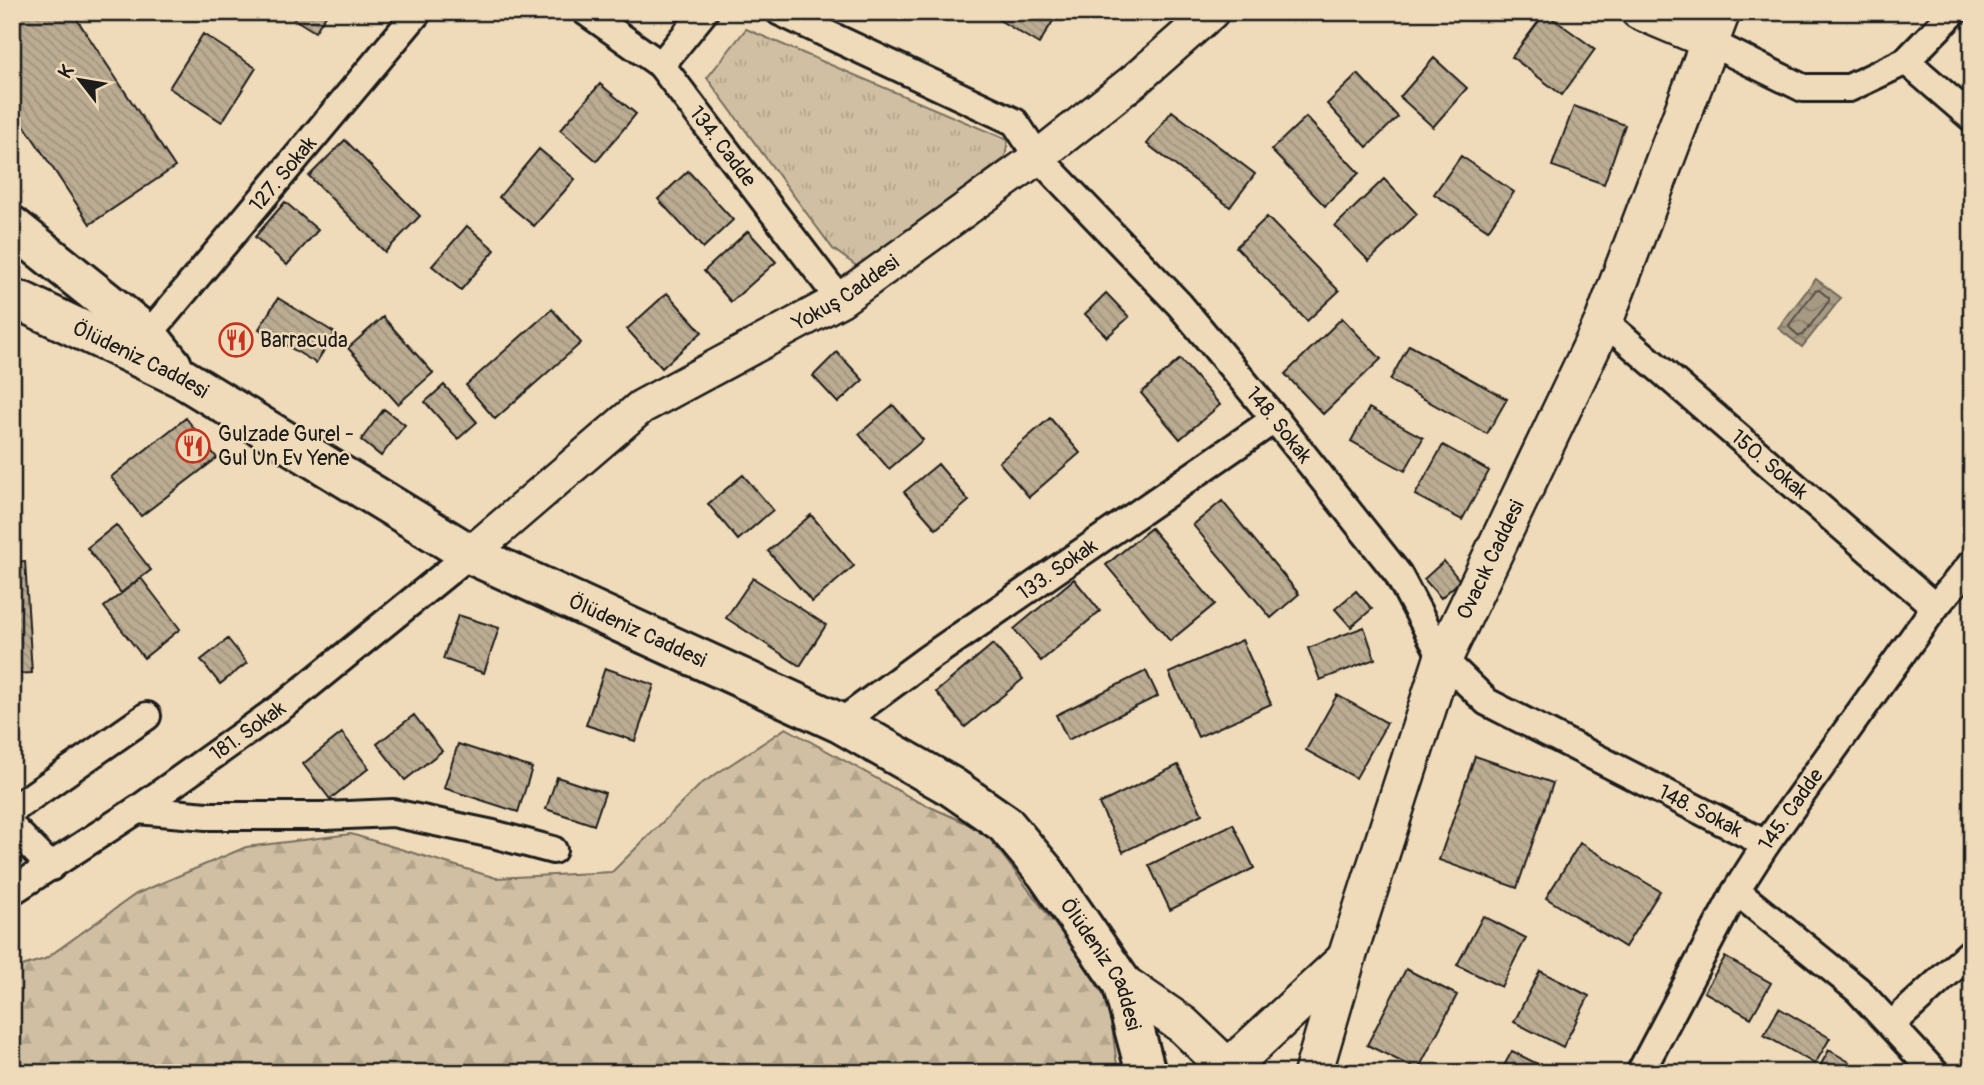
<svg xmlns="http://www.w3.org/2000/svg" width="1984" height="1085" font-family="Pangolin,sans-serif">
<defs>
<pattern id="forest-firs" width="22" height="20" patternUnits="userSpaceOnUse" patternTransform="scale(1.75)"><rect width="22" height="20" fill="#d0bfa2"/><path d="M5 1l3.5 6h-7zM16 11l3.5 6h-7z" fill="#b2a48b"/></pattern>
<pattern id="park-tufts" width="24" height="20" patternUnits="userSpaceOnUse" patternTransform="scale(1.75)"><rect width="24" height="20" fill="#d0bfa2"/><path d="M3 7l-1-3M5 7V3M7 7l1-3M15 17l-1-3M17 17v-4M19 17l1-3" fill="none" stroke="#b2a48b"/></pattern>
<pattern id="water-waves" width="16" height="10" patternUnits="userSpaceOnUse" patternTransform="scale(1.75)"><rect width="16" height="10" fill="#a79a83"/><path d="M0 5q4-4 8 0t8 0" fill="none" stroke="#877d6a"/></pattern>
<pattern id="building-back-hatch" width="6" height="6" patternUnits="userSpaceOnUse" patternTransform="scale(1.75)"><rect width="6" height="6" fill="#bbac92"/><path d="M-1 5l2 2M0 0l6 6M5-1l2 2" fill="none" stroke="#a0937d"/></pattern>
</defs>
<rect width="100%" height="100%" fill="#efdbb9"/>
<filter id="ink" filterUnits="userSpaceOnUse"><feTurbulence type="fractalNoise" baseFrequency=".0143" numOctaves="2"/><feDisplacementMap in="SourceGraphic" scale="14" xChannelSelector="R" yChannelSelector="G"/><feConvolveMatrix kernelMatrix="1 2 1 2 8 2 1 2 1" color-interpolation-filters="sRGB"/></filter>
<g filter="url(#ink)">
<path fill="url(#forest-firs)" stroke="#766e5f" stroke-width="2" d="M786 728 917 801 984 831 1070 944 1109 1003 1118 1073H12V969L45 959 136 894 246 847 351 834 496 878 612 872 701 784Z"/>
<path fill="url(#park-tufts)" stroke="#766e5f" stroke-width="2" d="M746 29 1008 140 1005 158 858 267 833 249 707 78Z"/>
<path fill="url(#water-waves)" stroke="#6f685a" stroke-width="2" d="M1816 279 1841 298 1802 347 1778 328Z"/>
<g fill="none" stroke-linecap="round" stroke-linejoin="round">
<path stroke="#544e45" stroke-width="2" d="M1819 290 1829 298V301L1803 335 1799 336 1790 328 1789 325 1815 291Z"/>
</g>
<path fill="url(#building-back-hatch)" stroke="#1c1c1c" stroke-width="2" d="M12 12H72L175 167 90 224 12 107Z
M283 12H328L315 32Z
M951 12H969L964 20Z
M997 12H1049L1056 16 1039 44 994 17Z
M1545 13 1595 49 1562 95 1512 57Z
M203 34 256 68 222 122 169 88Z
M1434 58 1467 88 1433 127 1400 97Z
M1358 74 1398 117 1367 147 1327 104Z
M600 84 636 114 597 161 560 130Z
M1574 106 1625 125 1604 184 1552 166Z
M1172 111 1255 174 1230 207 1147 144Z
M1306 117 1359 173 1325 206 1271 150Z
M345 140 420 216 385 252 309 176Z
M539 149 575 179 534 226 499 197Z
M1461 156 1514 192 1488 230 1434 194Z
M688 171 733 220 703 248 658 199Z
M1384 179 1417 214 1369 261 1335 226Z
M285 202 318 230 287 265 255 237Z
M1267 217 1339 291 1307 321 1236 247Z
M467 226 495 250 461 290 432 266Z
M748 231 776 262 731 302 704 271Z
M667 293 702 332 662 368 627 329Z
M1106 293 1129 317 1107 337 1085 314Z
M278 298 335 333 316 363 259 329Z
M552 309 581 343 495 419 466 385Z
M383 317 433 373 398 404 348 348Z
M1342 318 1381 359 1323 414 1285 374Z
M1409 345 1507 399 1487 434 1390 380Z
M837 352 863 380 838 403 813 376Z
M1180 359 1220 405 1180 439 1141 393Z
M444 385 477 422 458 439 425 402Z
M893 405 923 440 889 469 859 434Z
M1369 408 1423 438 1405 471 1351 441Z
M384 409 405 425 381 456 361 440Z
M186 418 217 458 141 516 111 477Z
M1050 418 1080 453 1029 497 999 462Z
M1443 445 1489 471 1462 520 1415 495Z
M938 464 969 501 936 529 904 492Z
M743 475 773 510 738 540 708 504Z
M1222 501 1299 594 1271 618 1193 525Z
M811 515 854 566 812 602 768 551Z
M116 525 151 570 121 593 87 548Z
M1151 528 1215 604 1170 641 1106 565Z
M25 561 32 673 12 674V562Z
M1444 561 1460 581 1441 598 1424 579Z
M141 578 180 629 144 658 104 607Z
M753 578 826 625 800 666 726 618Z
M1074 579 1100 611 1041 661 1014 629Z
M1356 591 1372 609 1351 627 1335 609Z
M458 615 499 628 484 673 443 659Z
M1364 627 1375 659 1320 680 1308 648Z
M228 639 247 663 220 684 201 660Z
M1242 640 1271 704 1198 737 1169 673Z
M993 644 1023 679 965 727 936 692Z
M605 668 654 685 635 741 586 725Z
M1146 671 1158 696 1068 740 1056 715Z
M1337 695 1387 723 1356 778 1306 750Z
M414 715 442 751 405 780 377 744Z
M342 733 369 768 330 799 303 764Z
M458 744 532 768 518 812 444 788Z
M1475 756 1553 783 1517 888 1439 860Z
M1178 765 1202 814 1123 852 1099 804Z
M557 777 605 793 594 825 546 809Z
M1233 824 1254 868 1170 910 1149 865Z
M1580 843 1660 891 1625 947 1546 898Z
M1483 916 1526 938 1501 987 1457 965Z
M1725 957 1771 983 1751 1018 1704 992Z
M1406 969 1457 995 1418 1070 1367 1045Z
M1540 971 1589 996 1563 1047 1514 1022Z
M1779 1008 1830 1038 1815 1064 1764 1035Z
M1829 1050 1868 1073H1816Z
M1512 1051 1555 1073H1500Z"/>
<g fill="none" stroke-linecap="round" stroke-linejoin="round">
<defs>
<g id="minor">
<path id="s1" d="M586 12 661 65 840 300"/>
<path id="s2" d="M780 12 1015 122 1038 157 1179 304 1275 419 1398 574 1443 659 1487 702 1766 844"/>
<path d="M1709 42 1803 88H1849L1906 61 1954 12"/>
<path d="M1906 61 1972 118"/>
<path d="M661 65 704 12"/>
<path id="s3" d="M1604 321 1935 607"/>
<path id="s4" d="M148 335 418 12"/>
<path id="s5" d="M840 723 927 659 1275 419"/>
<path d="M12 810 147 716"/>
<path d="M137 810 207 816H325L393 813 493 834 553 850"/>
<path d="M12 827 51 867"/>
<path id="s6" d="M12 891 137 810 288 702 470 554"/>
<path d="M1736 891 1858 990 1935 1073"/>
<path d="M1891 1025 1972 951"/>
<path id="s7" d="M1640 1073 1736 891 1766 844 1935 607 1972 563"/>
</g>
<g id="tertiary">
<path d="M1638 12 1709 42"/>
<path id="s8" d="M470 554 641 407 840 300 1038 157 1135 80 1212 12"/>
</g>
<g id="secondary">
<path d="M1122 983 1183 1025 1233 1073"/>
<path d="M1223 1073 1345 960"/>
<path id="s9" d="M1313 1073 1346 960 1443 659 1604 321 1721 12"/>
</g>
<g id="primary">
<path d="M12 226 148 335 172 365"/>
<path id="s10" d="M12 300 23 302 182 378 470 554 840 723 952 787 1005 824 1046 873 1122 983 1146 1073"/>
</g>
</defs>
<use href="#minor" stroke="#1c1c1c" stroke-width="32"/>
<use href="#tertiary" stroke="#1c1c1c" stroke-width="38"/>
<use href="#secondary" stroke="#1c1c1c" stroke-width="42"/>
<use href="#primary" stroke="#1c1c1c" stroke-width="44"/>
<use href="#minor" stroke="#efdbb9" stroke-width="26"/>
<use href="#tertiary" stroke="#efdbb9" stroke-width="33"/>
<use href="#secondary" stroke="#efdbb9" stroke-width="37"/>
<use href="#primary" stroke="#efdbb9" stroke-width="38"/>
</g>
</g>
<defs>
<symbol id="restaurant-ring" viewBox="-11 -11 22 22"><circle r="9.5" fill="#efdbb9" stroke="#c8321e" stroke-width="1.5"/><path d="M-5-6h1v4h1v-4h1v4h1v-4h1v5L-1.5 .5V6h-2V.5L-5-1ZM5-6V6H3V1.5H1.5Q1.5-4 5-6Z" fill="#c8321e"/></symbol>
</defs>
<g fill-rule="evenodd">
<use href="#restaurant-ring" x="217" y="321" width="38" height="38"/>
<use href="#restaurant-ring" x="174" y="427" width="38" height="38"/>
</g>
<g text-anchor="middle" stroke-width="5" stroke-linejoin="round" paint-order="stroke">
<g font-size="21" fill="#1c1c1c" stroke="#efdbb9">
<text dy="7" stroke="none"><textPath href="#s1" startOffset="194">134. Cadde</textPath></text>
<text dy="7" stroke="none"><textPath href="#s4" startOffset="210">127. Sokak</textPath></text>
<text dy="7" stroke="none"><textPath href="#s8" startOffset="460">Yokuş Caddesi</textPath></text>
<text dy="7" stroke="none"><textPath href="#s10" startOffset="142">Ölüdeniz Caddesi</textPath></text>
<text dy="7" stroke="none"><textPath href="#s2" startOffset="662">148. Sokak</textPath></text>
<text dy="7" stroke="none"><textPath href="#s3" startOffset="219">150. Sokak</textPath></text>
<text dy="7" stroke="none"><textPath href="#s9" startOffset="544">Ovacık Caddesi</textPath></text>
<text dy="7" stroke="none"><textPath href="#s5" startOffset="266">133. Sokak</textPath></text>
<text dy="7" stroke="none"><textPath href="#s10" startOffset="709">Ölüdeniz Caddesi</textPath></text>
<text dy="7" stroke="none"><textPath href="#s6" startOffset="285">181. Sokak</textPath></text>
<text dy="7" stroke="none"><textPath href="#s7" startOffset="304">145. Cadde</textPath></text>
<text dy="7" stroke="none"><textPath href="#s2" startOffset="1250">148. Sokak</textPath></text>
<text dy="7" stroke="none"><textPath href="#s10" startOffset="1297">Ölüdeniz Caddesi</textPath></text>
</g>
<g font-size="21" fill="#1c1c1c" stroke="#efdbb9" text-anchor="start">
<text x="260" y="347">Barracuda</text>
<text x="218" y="441">Gulzade Gurel -<tspan x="218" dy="24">Gul Un Ev Yene</tspan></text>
</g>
</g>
<rect width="1984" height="1085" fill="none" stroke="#efdbb9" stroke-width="42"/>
<rect x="21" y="21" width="1942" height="1043" fill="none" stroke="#1c1c1c" stroke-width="2.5" filter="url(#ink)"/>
<g transform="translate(80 80) rotate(301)" stroke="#efdbb9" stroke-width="5" paint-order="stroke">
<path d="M0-5L12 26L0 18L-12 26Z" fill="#1c1c1c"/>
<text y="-10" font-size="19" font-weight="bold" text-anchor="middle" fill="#1c1c1c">K</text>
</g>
</svg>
